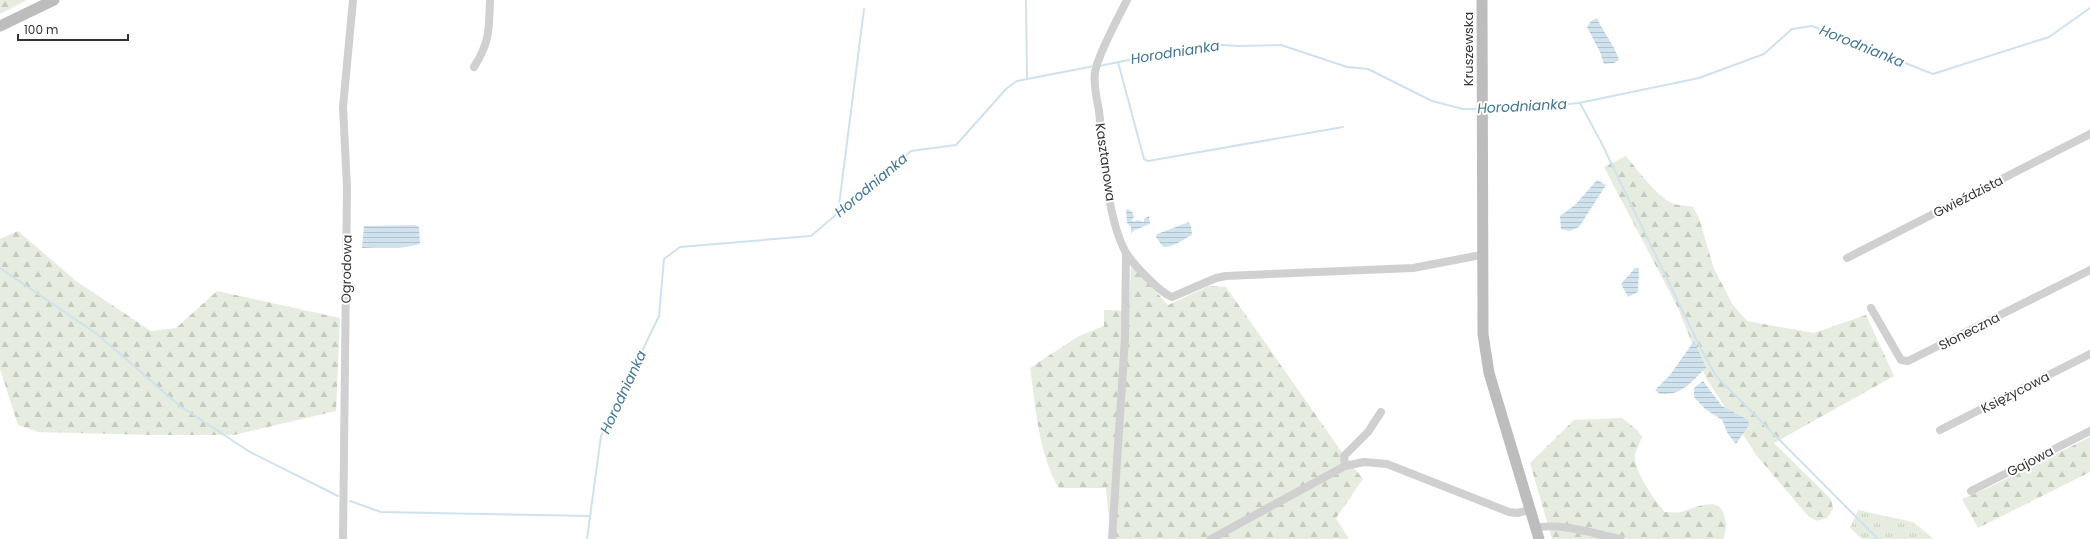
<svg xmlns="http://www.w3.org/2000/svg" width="2090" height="539" font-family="Poppins,sans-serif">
<defs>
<pattern id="grass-tufts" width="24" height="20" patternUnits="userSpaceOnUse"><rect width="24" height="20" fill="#e6ecdf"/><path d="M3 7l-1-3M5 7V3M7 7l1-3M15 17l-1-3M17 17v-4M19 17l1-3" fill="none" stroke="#c6cbc0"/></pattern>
<pattern id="forest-firs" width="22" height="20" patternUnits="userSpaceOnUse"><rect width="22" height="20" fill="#e6ecdf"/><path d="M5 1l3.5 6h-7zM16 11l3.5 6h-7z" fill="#c6cbc0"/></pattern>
<pattern id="water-rules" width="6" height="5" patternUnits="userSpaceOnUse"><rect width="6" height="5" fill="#cfe2ee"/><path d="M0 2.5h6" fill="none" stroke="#b2c2cd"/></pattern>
</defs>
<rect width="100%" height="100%" fill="#fff"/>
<path fill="url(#grass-tufts)" d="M1858 510 1913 522 1934 539H1862L1850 528Z"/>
<path fill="url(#forest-firs)" d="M0 0H27L0 14Z
M1626 156C1638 170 1656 196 1672 203 1677 206 1687 205 1693 207L1699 218 1714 269 1733 305 1747 321 1814 333 1866 315 1894 376 1774 443 1831 499 1833 509 1827 518 1817 521 1809 517 1757 456 1706 378 1678 308 1604 167Z
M18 231 76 281 151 331 176 328 217 291 340 318 336 411 234 435H153L39 432 18 425 0 369V239Z
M1131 264 1168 305 1209 286 1226 287 1348 461 1363 479 1336 518 1349 539H1111L1106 488H1059C1038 453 1036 408 1030 368L1079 336 1104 326V310L1129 311Z
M1622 418 1637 430 1642 437C1640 443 1636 449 1635 455 1633 470 1655 501 1665 512 1670 512 1676 513 1681 512 1694 508 1719 495 1724 515 1727 525 1727 529 1723 539H1552L1530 463 1574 420Z
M2090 437V472L1978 528 1962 499 1986 489Z"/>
<path fill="url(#water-rules)" d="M1597 18C1604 34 1614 44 1619 60L1614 63 1604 64 1600 52 1587 27 1591 21Z
M1597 180 1606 185 1579 227 1570 231 1561 229 1560 216 1575 205Z
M1128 209 1133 213 1134 217 1131 220 1134 222 1137 220 1144 222V219L1149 216 1150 224 1135 230 1131 233V227L1127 223 1126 210Z
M1189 222 1191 227 1192 235C1184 239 1172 248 1163 247L1156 237 1157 234Z
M415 225 419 227 420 244C401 250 382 246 362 248L364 226Z
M1635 268H1639L1638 292 1628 297 1621 284Z
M1694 341 1706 368C1689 383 1684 395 1660 394L1655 390 1670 375Z
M1703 381 1722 406 1748 420 1749 425 1736 444 1728 434 1722 420 1705 409 1694 397V388Z"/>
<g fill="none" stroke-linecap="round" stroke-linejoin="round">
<path stroke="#cfe2ee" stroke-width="2" d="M1026 0 1027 79
M1118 62 1144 159 1148 161 1343 127
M1099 66 1208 44 1238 46 1281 45 1347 67 1368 69 1432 101 1463 109H1478
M1580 103 1601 142 1701 349 1716 376 1878 539
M1486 109 1506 110 1579 103 1699 78 1764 54 1792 29 1812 26 1933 74 2049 37 2090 8
M838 213 864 9
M0 268 97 334 180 406 250 452 338 496
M350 501 381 512 590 516
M587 539 601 436 659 316 664 259 680 247 811 236 911 151 956 145 1007 88 1017 81 1094 66"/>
<path stroke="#d0d0d0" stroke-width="8" d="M1127 0C1118 18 1098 54 1095 72 1093 84 1097 99 1099 111 1104 153 1106 214 1125 251 1131 262 1160 293 1172 297L1216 278 1226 276 1413 268 1481 255
M474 67C490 42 489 29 490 0
M1847 258 2090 134
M1871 308 1901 360 1908 361 2090 270
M1940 430 2090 354
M1345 466 1344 456 1368 432 1381 412
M1971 491 2090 431
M1535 528C1558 522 1596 534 1620 539
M343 539 347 188 343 107 353 0
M1112 539 1125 338 1126 253
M1211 539 1345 466 1364 462 1387 464 1509 512 1517 513 1530 510"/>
<path stroke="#bdbdbd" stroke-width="11" d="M1482 0 1483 334 1489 373 1539 539
M0 26 54 0"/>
</g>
<g text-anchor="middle" stroke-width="4" stroke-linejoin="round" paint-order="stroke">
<g font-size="13" fill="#333" stroke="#fff">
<text transform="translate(1468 49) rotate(-90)" y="5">Kruszewska</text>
<text transform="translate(1106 162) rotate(82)" y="5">Kasztanowa</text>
<text transform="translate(1968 196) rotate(-27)" y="5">Gwieździsta</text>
<text transform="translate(346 269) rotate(-89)" y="5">Ogrodowa</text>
<text transform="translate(1969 331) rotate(-27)" y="5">Słoneczna</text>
<text transform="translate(2015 392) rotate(-27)" y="5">Księżycowa</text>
<text transform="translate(2030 461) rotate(-27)" y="5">Gajowa</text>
</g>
<g font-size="14" font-style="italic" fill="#3f7597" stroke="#fff">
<text transform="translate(1862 46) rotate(22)" y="5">Horodnianka</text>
<text transform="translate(1175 52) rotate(-9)" y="5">Horodnianka</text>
<text transform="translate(1522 106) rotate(-3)" y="5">Horodnianka</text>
<text transform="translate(871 185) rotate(-40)" y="5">Horodnianka</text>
<text transform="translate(623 392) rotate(-65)" y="5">Horodnianka</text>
</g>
</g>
<path d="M18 34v6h110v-6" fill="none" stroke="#333333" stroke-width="2"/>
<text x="24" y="34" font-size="12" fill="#333333" stroke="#ffffff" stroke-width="3" paint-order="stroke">100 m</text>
</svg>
